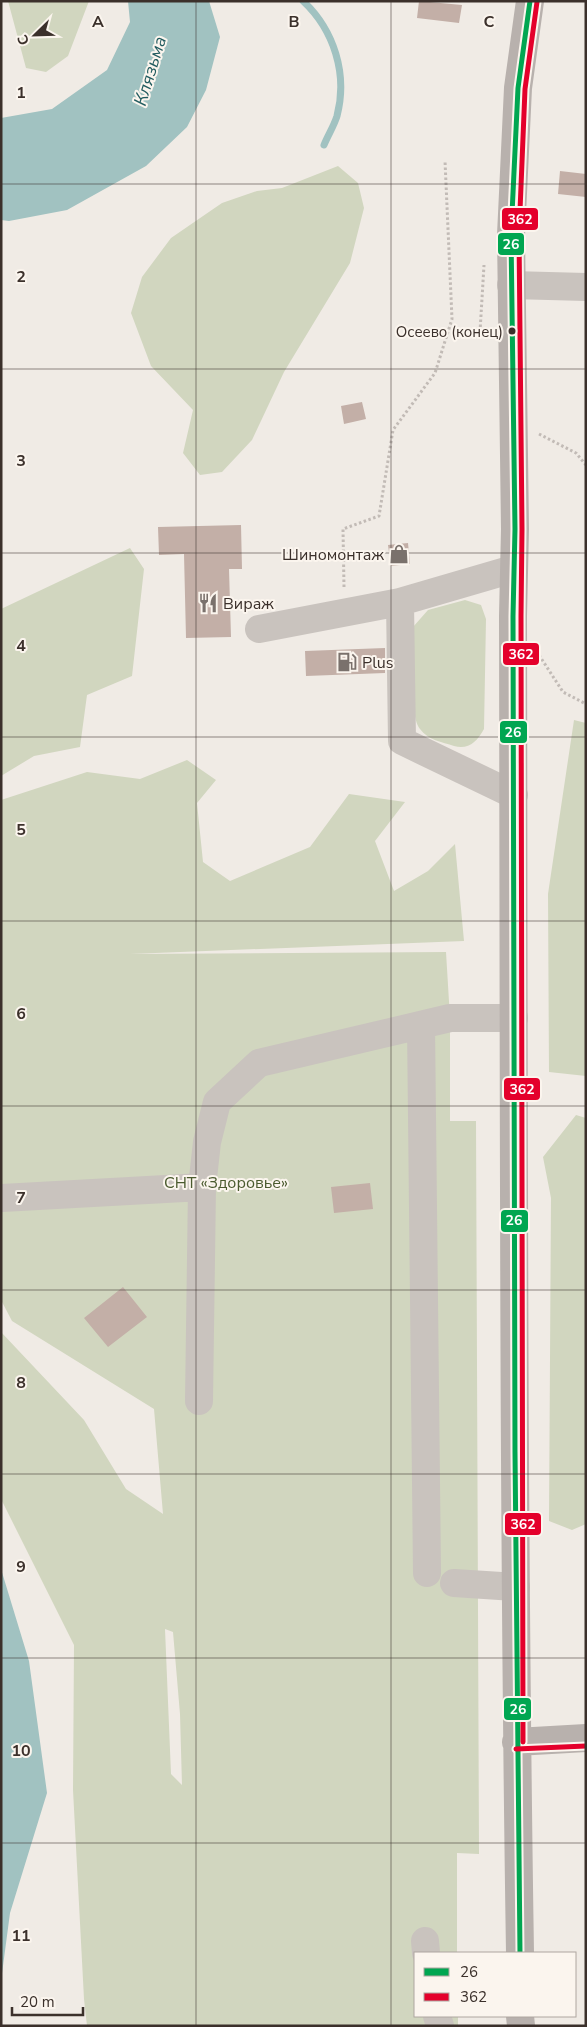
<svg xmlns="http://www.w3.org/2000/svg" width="587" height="2027" font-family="'Nunito Sans',sans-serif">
<rect width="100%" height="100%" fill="#f0ebe5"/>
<path fill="#d1d6bf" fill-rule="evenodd" d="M8 1H89L68 56 46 72 26 68Z
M338 166 358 183 364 208 350 263 284 372 252 440 222 472 200 475 183 453 193 410 151 366 131 313 142 277 171 238 222 203 257 191 282 188Z
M130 548 144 569 132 676 87 695 80 747 34 756 1 776V609Z
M465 600 481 605 486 619 484 729C477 742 468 750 454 746 442 742 428 740 420 729 408 714 413 648 413 627L428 610Z
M574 720 586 723V1076L549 1072 548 894Z
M187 760 216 780 197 803 203 862 230 881 310 847 349 794 405 802 375 841 394 891 428 871 455 844 464 941 130 954 446 952 450 1018V1121H476L479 1854 457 1853V1953H416V2016H458V2026H87L84 1999 73 1790 74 1645 1 1499V1332L84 1420 126 1489 163 1514 154 1409 12 1321 1 1300V800L87 772 140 779ZM165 1629 173 1632 180 1714 182 1785 171 1774Z
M576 1115 586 1118V1524L572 1530 549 1521 551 1198 543 1157Z"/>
<path fill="#a1c2c1" d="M128 1H209L220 37 206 90 187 127 146 166 67 210 9 221 1 220V118L52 109 107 70 130 22Z
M1 1569 29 1661 47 1793 10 1913 1 1981Z"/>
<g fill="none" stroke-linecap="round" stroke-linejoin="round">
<path stroke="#a1c2c1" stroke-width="7" d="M303 1C334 30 348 74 337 116 334 126 328 135 324 145"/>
</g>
<path fill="#c3afa7" d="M419 1 462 5 459 23 417 18Z
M560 171 586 174V197L558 194Z
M362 402 366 419 344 424 341 406Z
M241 525 242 569H229L231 637 186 638 184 554 159 555 158 527Z
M408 543 410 564 391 566 388 545Z
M385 648V673L306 676 305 651Z
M370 1183 373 1209 334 1213 331 1187Z
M123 1287 147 1317 108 1347 84 1318Z"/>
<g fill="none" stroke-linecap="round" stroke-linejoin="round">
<path stroke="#c2bbb6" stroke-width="3" stroke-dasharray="2.5 2.5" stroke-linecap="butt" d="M480 332 484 265
M539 434 576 453 586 465
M344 587 343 529 379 516 393 430 435 373 452 319 445 161
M539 655 563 692 586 704"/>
<path stroke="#c9c3be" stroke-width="28" d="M511 285 586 287
M513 569 400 602 402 741 514 795
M259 629 400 602
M421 1025 427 1573
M2 1198 202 1187
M199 1401 202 1187 207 1142 217 1102 259 1063 450 1018H514
M454 1583 516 1587
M425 1941 426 1953
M437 2016 440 2026"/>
<path stroke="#b8b1ad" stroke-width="28" d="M516 1742 586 1738
M520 1953C513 1508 514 1062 513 616L515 529 511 235 518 88 530 1
M520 2016 521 2026"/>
<defs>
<path id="bus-1" d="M520 1953 515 1452 513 616 515 529 511 235 518 88 530 1"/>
<path id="bus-2" d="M523 1742 521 616 522 529 519 235 525 89 537 2
M516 1749 586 1746"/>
</defs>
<use href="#bus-1" stroke="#fbf5ee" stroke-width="9"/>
<use href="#bus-2" stroke="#fbf5ee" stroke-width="9"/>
<use href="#bus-1" stroke="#00a651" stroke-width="5"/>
<use href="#bus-2" stroke="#e4002b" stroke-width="5"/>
</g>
<path fill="none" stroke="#3b302b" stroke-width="1" stroke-opacity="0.55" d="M196 1V2026M391 1V2026M1 184H586M1 369H586M1 553H586M1 737H586M1 921H586M1 1106H586M1 1290H586M1 1474H586M1 1658H586M1 1843H586"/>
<defs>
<symbol id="shop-bare" viewBox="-9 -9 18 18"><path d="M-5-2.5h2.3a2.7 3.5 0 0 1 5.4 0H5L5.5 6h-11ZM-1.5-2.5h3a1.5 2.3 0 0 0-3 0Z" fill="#7a716c" stroke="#fbf5ee" stroke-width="2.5" paint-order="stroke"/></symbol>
<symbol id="restaurant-bare" viewBox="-9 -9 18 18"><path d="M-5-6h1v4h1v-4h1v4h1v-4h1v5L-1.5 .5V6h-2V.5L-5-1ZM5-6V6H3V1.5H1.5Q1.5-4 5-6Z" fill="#7a716c" stroke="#fbf5ee" stroke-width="2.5" paint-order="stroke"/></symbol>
<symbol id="fuel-bare" viewBox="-9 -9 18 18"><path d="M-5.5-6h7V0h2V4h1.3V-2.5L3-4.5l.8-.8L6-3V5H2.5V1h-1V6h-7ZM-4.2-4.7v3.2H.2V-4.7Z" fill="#7a716c" stroke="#fbf5ee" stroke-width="2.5" paint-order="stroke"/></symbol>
</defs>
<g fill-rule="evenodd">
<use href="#shop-bare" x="385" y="540" width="28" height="28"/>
<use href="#restaurant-bare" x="194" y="589" width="28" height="28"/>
<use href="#fuel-bare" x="333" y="648" width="28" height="28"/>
</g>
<circle fill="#3b302b" stroke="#fbf5ee" stroke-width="2" cx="512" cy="331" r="4.5"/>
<g text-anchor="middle" stroke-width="4" stroke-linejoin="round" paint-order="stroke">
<g font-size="15" fill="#3b302b" stroke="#fbf5ee" text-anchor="end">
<text x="503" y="337">Осеево (конец)</text>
</g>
<g font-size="16" fill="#3b302b" stroke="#fbf5ee" text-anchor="start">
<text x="384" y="560" text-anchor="end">Шиномонтаж</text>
<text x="223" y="609">Вираж</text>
<text x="362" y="668">Plus</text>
</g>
<g font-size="16" fill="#4a5a2e" stroke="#fbf5ee">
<text x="226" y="1188">СНТ «Здоровье»</text>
</g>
<g font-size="18" font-style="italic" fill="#1f5a5e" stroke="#fbf5ee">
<text transform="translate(150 71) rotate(-73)" y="6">Клязьма</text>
</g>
</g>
<g font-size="16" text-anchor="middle" font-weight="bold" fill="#3b302b" stroke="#fbf5ee" stroke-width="4" stroke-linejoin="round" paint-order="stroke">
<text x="98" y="27">A</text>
<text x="294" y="27">B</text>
<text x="489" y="27">C</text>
<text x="21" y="98">1</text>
<text x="21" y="282">2</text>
<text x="21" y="466">3</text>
<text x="21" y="651">4</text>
<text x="21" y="835">5</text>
<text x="21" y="1019">6</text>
<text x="21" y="1203">7</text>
<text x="21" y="1388">8</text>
<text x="21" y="1572">9</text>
<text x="21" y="1756">10</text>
<text x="21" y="1941">11</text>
</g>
<g stroke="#fbf5ee" stroke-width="2">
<rect x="501" y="207" width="38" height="24" rx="5" fill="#e4002b"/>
<rect x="497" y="232" width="28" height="24" rx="5" fill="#00a651"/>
<rect x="502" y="642" width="38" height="24" rx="5" fill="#e4002b"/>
<rect x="499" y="720" width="29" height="24" rx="5" fill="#00a651"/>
<rect x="503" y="1077" width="38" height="24" rx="5" fill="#e4002b"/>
<rect x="500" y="1209" width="29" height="24" rx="5" fill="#00a651"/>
<rect x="504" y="1512" width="38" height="24" rx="5" fill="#e4002b"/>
<rect x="503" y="1697" width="29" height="24" rx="5" fill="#00a651"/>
</g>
<g font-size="14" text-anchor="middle" font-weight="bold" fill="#fff">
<text x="520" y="224">362</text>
<text x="511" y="249">26</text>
<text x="521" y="659">362</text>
<text x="513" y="737">26</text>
<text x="522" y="1094">362</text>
<text x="514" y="1225">26</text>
<text x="523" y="1529">362</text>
<text x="518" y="1714">26</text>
</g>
<rect width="587" height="2027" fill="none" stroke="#3b302b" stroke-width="5"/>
<rect x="414" y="1952" width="162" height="65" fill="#fbf5ee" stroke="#aea6a0"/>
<rect x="424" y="1968" width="25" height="8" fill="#00a651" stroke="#aea6a0"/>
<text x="460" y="1977" font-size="15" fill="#3b302b">26</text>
<rect x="424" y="1993" width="25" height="8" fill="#e4002b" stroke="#aea6a0"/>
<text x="460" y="2002" font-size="15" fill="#3b302b">362</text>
<g transform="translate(35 35) rotate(247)" stroke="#fbf5ee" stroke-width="4" paint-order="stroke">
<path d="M0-4L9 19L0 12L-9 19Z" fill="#3b302b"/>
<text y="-8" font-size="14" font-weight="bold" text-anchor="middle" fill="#3b302b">С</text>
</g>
<path d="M12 2007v8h71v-8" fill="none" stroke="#3b302b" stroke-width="2.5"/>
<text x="20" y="2007" font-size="15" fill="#3b302b" stroke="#fbf5ee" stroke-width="4" paint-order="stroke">20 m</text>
</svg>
